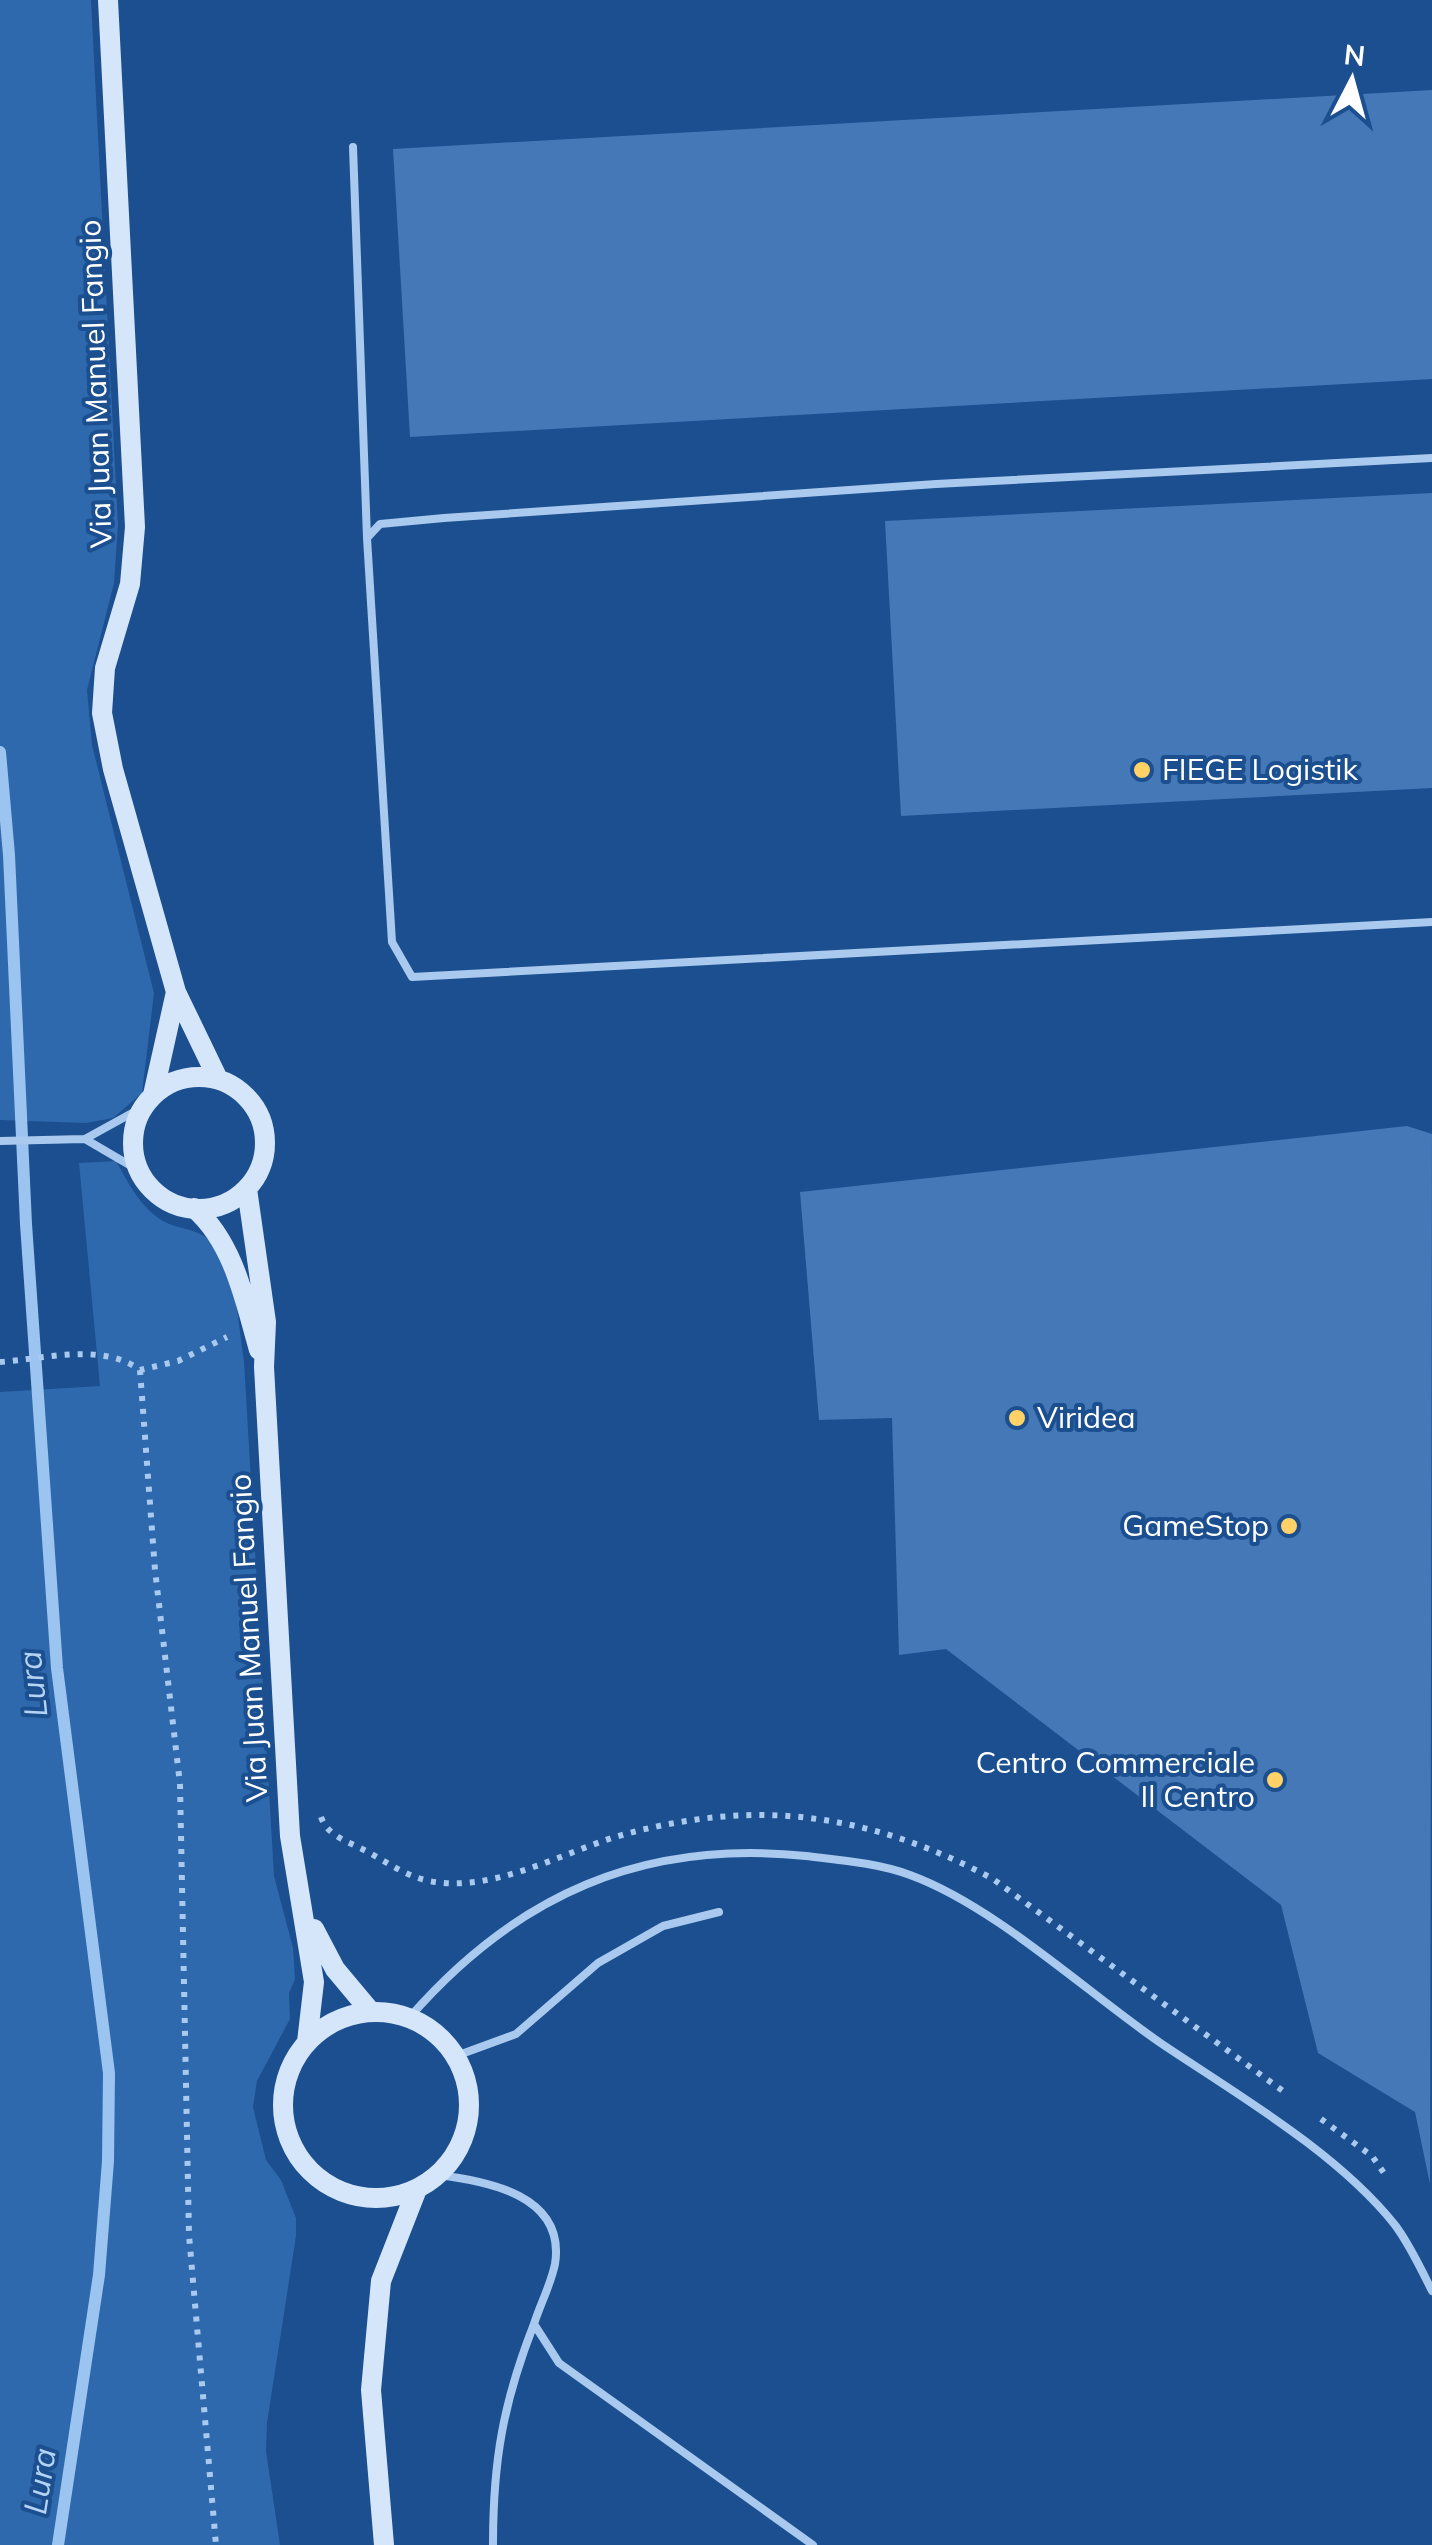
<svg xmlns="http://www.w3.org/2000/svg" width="1432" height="2545" font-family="Mulish,sans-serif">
<rect width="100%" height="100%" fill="#1b4f8f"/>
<path fill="#2e69ad" d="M0 0H91L118 525 114 583 87 690 92 745 154 993 142 1093 113 1118 86 1123 0 1120Z
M116 1161C129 1184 140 1207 163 1221 179 1230 199 1228 212 1243 237 1273 238 1324 244 1361L274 1876 293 1948 295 1979 289 1993 290 2019 257 2081 253 2107 266 2160 281 2180 296 2218V2236L267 2423 266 2451 280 2545H0V1392L100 1386 79 1163Z"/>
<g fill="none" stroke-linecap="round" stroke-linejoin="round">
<path stroke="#9cc4f0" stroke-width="12" d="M0 752 9 855 26 1224 57 1668 109 2073 108 2161 99 2275 58 2545"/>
</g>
<path fill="#4478b7" d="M1432 90V379L410 437 393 149Z
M1432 493V788L901 816 885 521Z
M1407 1126 1432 1134 1430 2184 1415 2112 1318 2053 1281 1905 946 1649 899 1655 892 1418 819 1420 800 1192Z"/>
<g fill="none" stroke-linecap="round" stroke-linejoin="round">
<path stroke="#a9c9ee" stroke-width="6" stroke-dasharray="5 8" stroke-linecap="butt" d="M0 1362C44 1359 102 1342 140 1370L178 1361 227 1337
M140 1370 155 1570 180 1784 189 2235 216 2545
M321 1817C328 1837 350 1842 368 1852 388 1863 406 1876 429 1881 490 1893 556 1856 612 1838 658 1824 706 1816 754 1815 839 1814 919 1839 993 1879L1283 2091
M1321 2119 1372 2156 1386 2176"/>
<path stroke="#a9c9ee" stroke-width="8" d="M353 147 367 538
M1432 458 936 484 444 518 380 524 367 538 392 942 412 977 1432 922
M85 1139 138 1170
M0 1141 85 1139 143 1107
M409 2018C516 1895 642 1839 806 1856 839 1860 878 1863 910 1875 995 1906 1086 1992 1162 2044 1238 2095 1338 2153 1395 2225 1410 2245 1421 2269 1432 2291
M456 2056 516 2034 598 1963 663 1926 719 1912
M438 2175C487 2181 566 2195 555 2264 551 2284 540 2305 534 2324L559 2363 813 2545
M493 2545C493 2461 503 2403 534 2324"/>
<path stroke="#d6e6fa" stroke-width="20" d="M108 0 135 527 130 584 105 668 102 713 113 769 176 992 218 1079
M133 1143a66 66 0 1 1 132 0a66 66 0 1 1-132 0Z
M153 1095 176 992
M247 1189 266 1322 264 1367 290 1836 314 1982 307 2042
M194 1208C234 1243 245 1301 259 1350
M314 1929 335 1969 371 2012
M283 2105a93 93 0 1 1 186 0a93 93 0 1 1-186 0Z
M384 2545 371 2390 381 2281 417 2189"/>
</g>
<g fill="#ffd166" stroke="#1b4f8f" stroke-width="4">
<circle cx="1142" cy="770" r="10"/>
<circle cx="1017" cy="1418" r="10"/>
<circle cx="1289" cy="1526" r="10"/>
<circle cx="1275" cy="1780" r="10"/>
</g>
<g text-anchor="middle" stroke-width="8" stroke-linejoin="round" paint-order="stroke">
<g font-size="30" fill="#fff" stroke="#1b4f8f">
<text transform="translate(96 384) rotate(-92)" y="10">Via Juan Manuel Fangio</text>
<text transform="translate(249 1638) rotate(-93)" y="10">Via Juan Manuel Fangio</text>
</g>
<g font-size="30" fill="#fff" stroke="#1b4f8f" text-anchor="start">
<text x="1162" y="780">FIEGE Logistik</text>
<text x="1037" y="1428">Viridea</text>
<text x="1269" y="1536" text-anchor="end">GameStop</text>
<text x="1255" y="1773" text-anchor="end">Centro Commerciale<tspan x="1255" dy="34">Il Centro</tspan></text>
</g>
<g font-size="32" font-style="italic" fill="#b5d3f5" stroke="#1b4f8f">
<text transform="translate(33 1684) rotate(-96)" y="11">Lura</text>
<text transform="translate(40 2481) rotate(-81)" y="11">Lura</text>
</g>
</g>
<g transform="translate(1352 80) rotate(6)" stroke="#1b4f8f" stroke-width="8" paint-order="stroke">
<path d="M0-8L18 38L0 25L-18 38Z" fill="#ffffff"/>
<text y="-15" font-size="28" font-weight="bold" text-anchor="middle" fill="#ffffff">N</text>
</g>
</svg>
